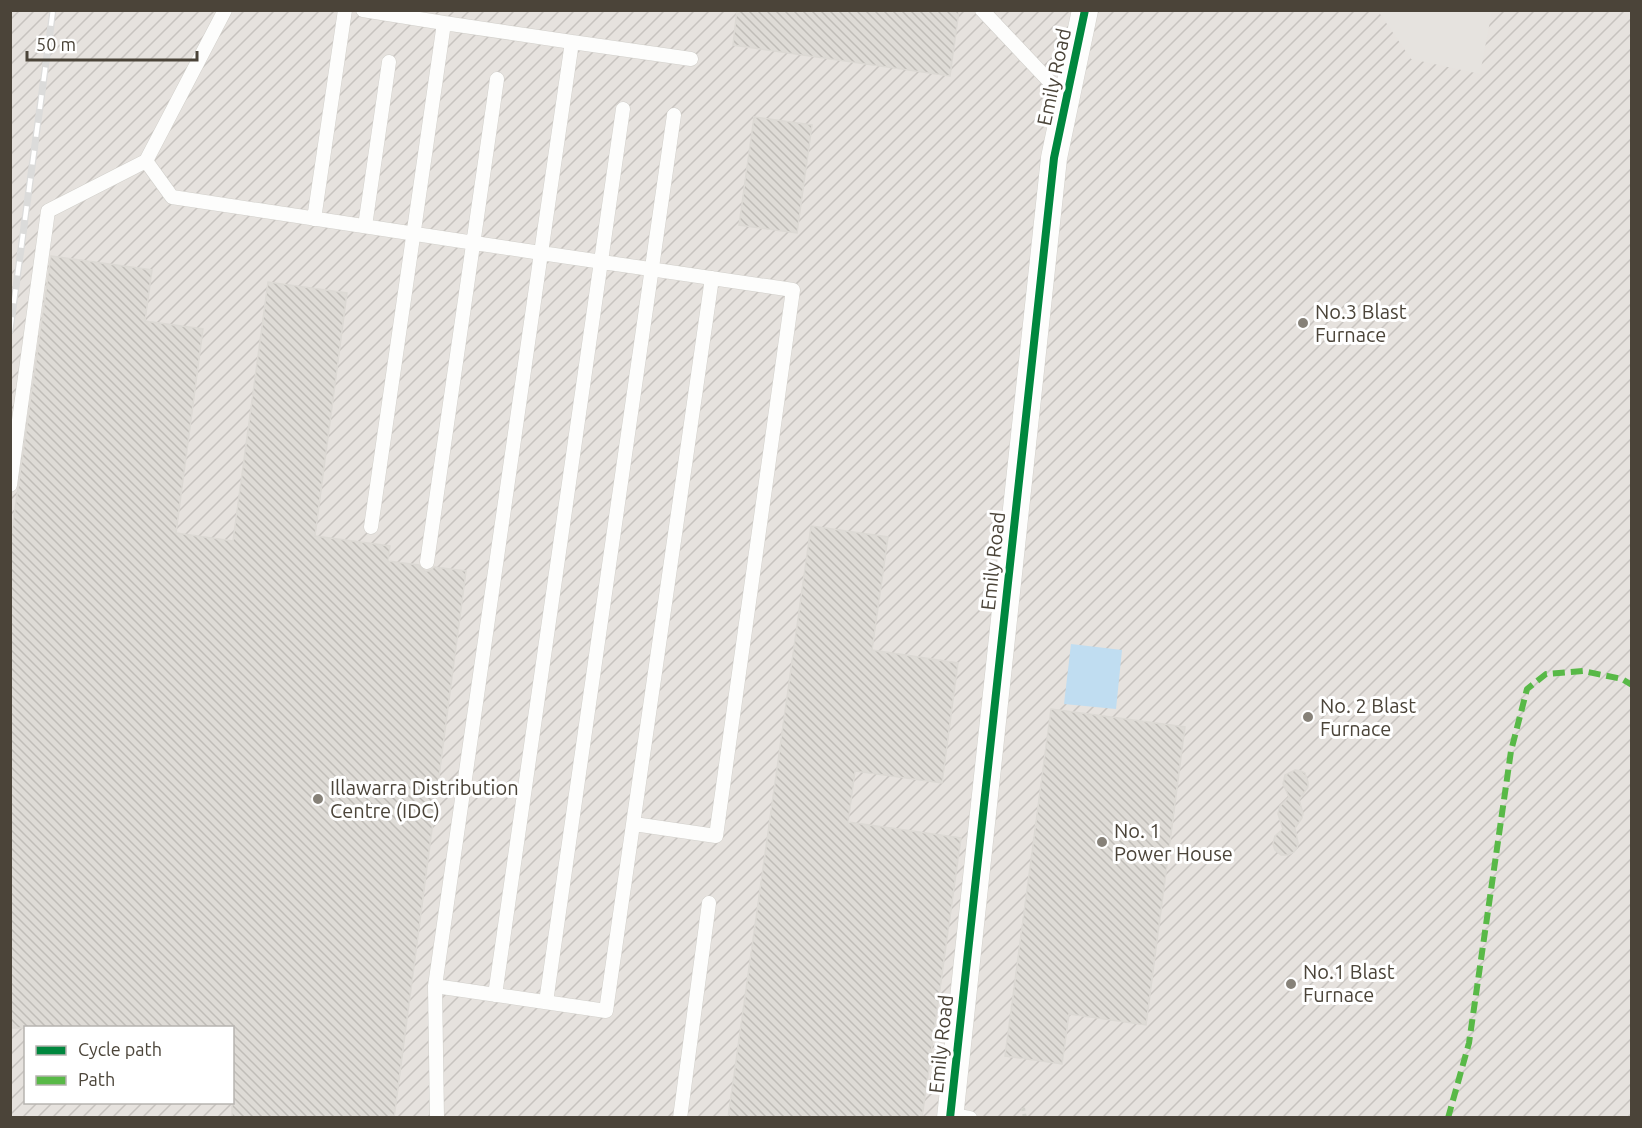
<svg xmlns="http://www.w3.org/2000/svg" width="1642" height="1128" font-family="Ubuntu,sans-serif">
<defs>
<pattern id="industrial-furrows" width="10" height="10" patternUnits="userSpaceOnUse" patternTransform="scale(1.5)"><rect width="10" height="10" fill="#e6e2de"/><path d="M-1 1l2-2M0 10L10 0M9 11l2-2" fill="none" stroke="#c7c3bf"/></pattern>
<pattern id="building-back-hatch" width="6" height="6" patternUnits="userSpaceOnUse" patternTransform="scale(1.5)"><rect width="6" height="6" fill="#dedbd6"/><path d="M-1 5l2 2M0 0l6 6M5-1l2 2" fill="none" stroke="#c0bdb8"/></pattern>
</defs>
<rect width="100%" height="100%" fill="#f4f2ee"/>
<path fill="url(#industrial-furrows)" fill-rule="evenodd" d="M10 11H1631V1117H11ZM26 1028H232V1102H26Z"/>
<path fill="#e6e3df" d="M1378 11H1492L1480 74 1411 59Z"/>
<path fill="#c0ddf1" d="M1071 644 1122 650 1116 709 1064 704Z"/>
<path fill="url(#building-back-hatch)" stroke="#dcd9d4" stroke-width="1.5" d="M737 10H959L950 76 733 45Z
M754 117 812 125 797 233 739 225Z
M51 256 152 270 145 321 203 329 176 533 233 541 268 282 347 293 315 536 390 546 388 561 419 565 425 571H430L434 567 466 571 394 1118H232V1028H10V544Z
M811 526 888 537 872 650 958 663 942 783 855 771 848 822 961 838 922 1118H728Z
M1051 709 1185 727 1146 1025 1069 1014 1062 1064 1005 1056Z
M1295 770 1301 771 1305 773 1308 782V787L1299 800 1303 813 1302 818 1295 828 1298 843 1297 848 1294 852 1288 855H1281L1275 850 1273 844 1275 836 1283 829 1278 814 1280 806 1289 797 1283 784 1285 775Z"/>
<g fill="none" stroke-linecap="round" stroke-linejoin="round">
<defs>
<path id="service" d="M225 10 146 161 172 197 541 253 435 986 437 1118
M363 10 444 23
M982 10 1066 99
M314 219 345 10
M365 226 389 62
M10 485 48 211 146 161
M371 527 444 23 572 42
M427 562 497 79
M634 824 716 836 793 290 541 253 572 42 691 59
M435 986 606 1011 712 278
M495 995 623 109
M546 1002 674 115
M950 1114 970 1118
M680 1118 709 903"/>
<path id="minor" d="M950 1118 1054 158 1085 10"/>
</defs>
<use href="#service" stroke="#d2d0cb" stroke-width="15"/>
<use href="#minor" stroke="#d2d0cb" stroke-width="27"/>
<path stroke="#d3d2cc" stroke-width="4" stroke-dasharray="3 3" stroke-linecap="butt" d="M1023 1108 1025 1118"/>
<use href="#service" stroke="#fdfdfc" stroke-width="14"/>
<use href="#minor" stroke="#fdfdfc" stroke-width="26"/>
<defs>
<path id="rail" d="M10 331 53 10"/>
</defs>
<use href="#rail" stroke="#dbdbda" stroke-width="7"/>
<use href="#rail" stroke="#fff" stroke-width="4.5" stroke-dasharray="14" stroke-linecap="butt"/>
<path stroke="#58b947" stroke-width="6" stroke-dasharray="12 6" stroke-linecap="butt" d="M1448 1118 1469 1043 1511 751 1527 689 1546 674 1583 671 1622 679 1632 685"/>
<defs>
<path id="cycleway" d="M950 1118 1054 158 1085 10"/>
</defs>
<use href="#cycleway" stroke="#fff" stroke-width="11"/>
<use href="#cycleway" stroke="#00873e" stroke-width="8"/>
</g>
<g fill="#868178" stroke="#fff" stroke-width="2">
<circle cx="1303" cy="323" r="6"/>
<circle cx="1308" cy="717" r="6"/>
<circle cx="318" cy="799" r="6"/>
<circle cx="1102" cy="842" r="6"/>
<circle cx="1291" cy="984" r="6"/>
</g>
<g text-anchor="middle" stroke-width="6" stroke-linejoin="round" paint-order="stroke">
<g font-size="20" fill="#4b4439" stroke="#fff">
<text transform="translate(1054 77) rotate(-78)" y="7">Emily Road</text>
<text transform="translate(993 561) rotate(-84)" y="7">Emily Road</text>
<text transform="translate(941 1044) rotate(-84)" y="7">Emily Road</text>
</g>
<g font-size="20" fill="#4b4439" stroke="#fff" text-anchor="start">
<text x="1315" y="319">No.3 Blast<tspan x="1315" dy="23">Furnace</tspan></text>
<text x="1320" y="713">No. 2 Blast<tspan x="1320" dy="23">Furnace</tspan></text>
<text x="330" y="795">Illawarra Distribution<tspan x="330" dy="23">Centre (IDC)</tspan></text>
<text x="1114" y="838">No. 1<tspan x="1114" dy="23">Power House</tspan></text>
<text x="1303" y="979">No.1 Blast<tspan x="1303" dy="23">Furnace</tspan></text>
</g>
</g>
<rect width="1642" height="1128" fill="none" stroke="#4b4439" stroke-width="24"/>
<rect x="24" y="1026" width="210" height="78" fill="#ffffff" stroke="#b7b4b0" stroke-width="1.5"/>
<rect x="36" y="1046" width="30" height="9" fill="#00873e" stroke="#b7b4b0" stroke-width="1.5"/>
<text x="78" y="1056" font-size="18" fill="#4b4439">Cycle path</text>
<rect x="36" y="1076" width="30" height="9" fill="#58b947" stroke="#b7b4b0" stroke-width="1.5"/>
<text x="78" y="1086" font-size="18" fill="#4b4439">Path</text>
<path d="M27 51v9h170v-9" fill="none" stroke="#4b4439" stroke-width="3"/>
<text x="36" y="51" font-size="18" fill="#4b4439" stroke="#ffffff" stroke-width="4.5" paint-order="stroke">50 m</text>
</svg>
